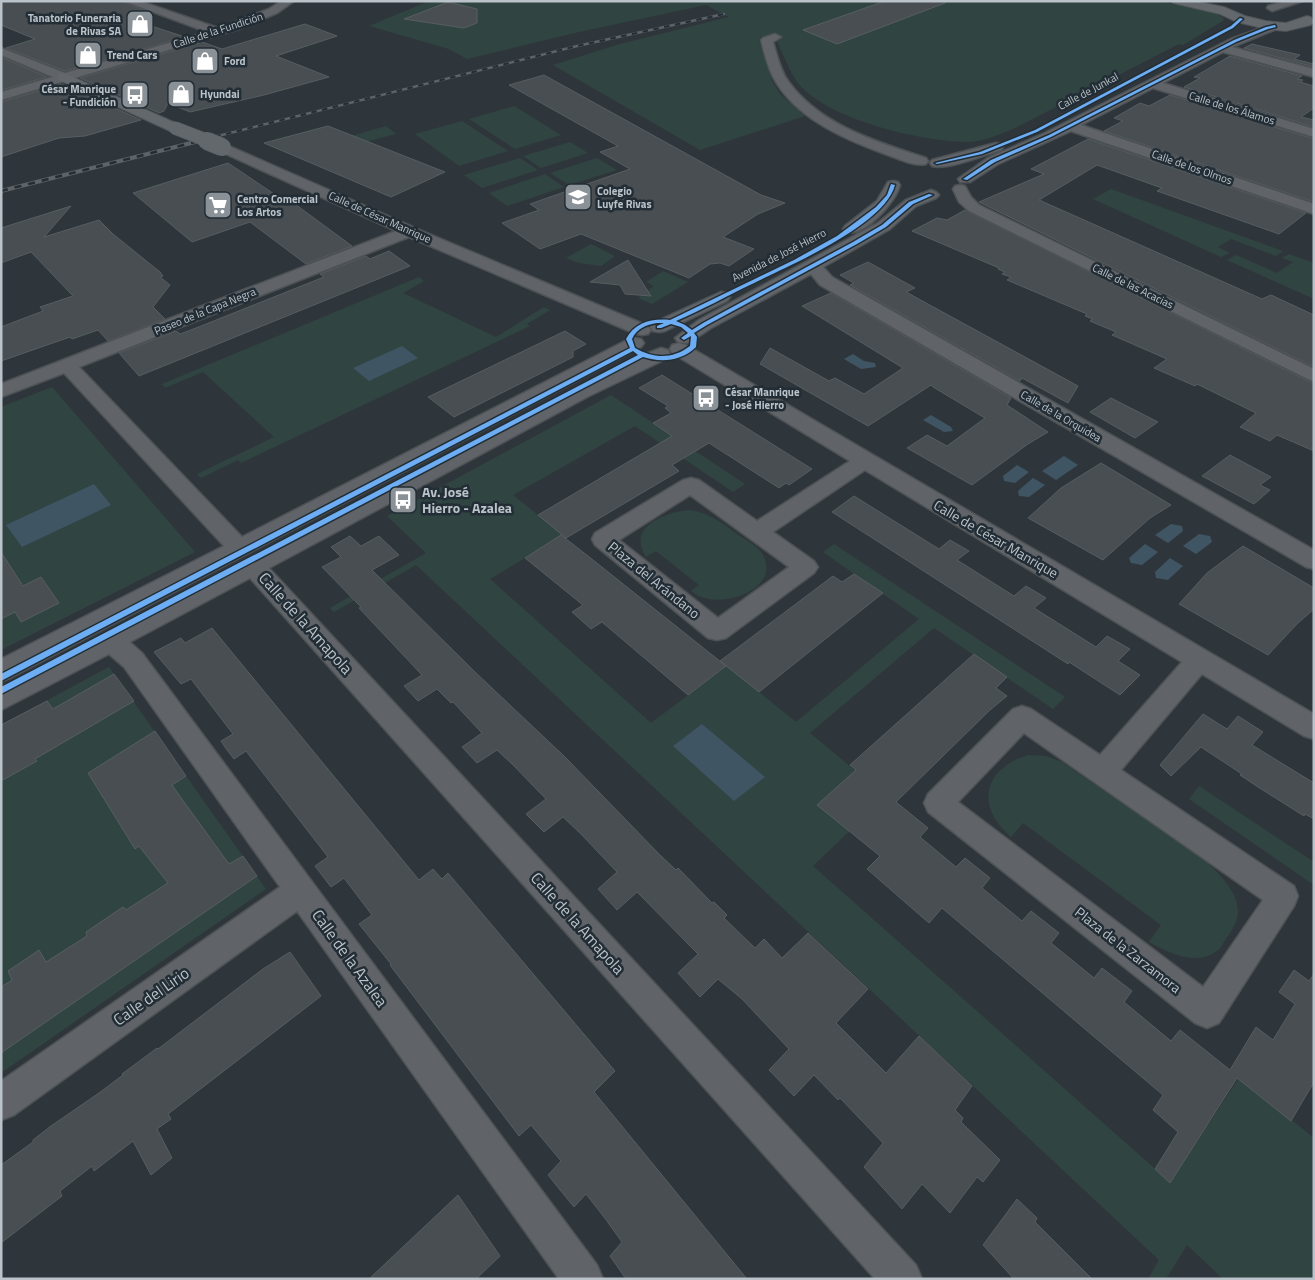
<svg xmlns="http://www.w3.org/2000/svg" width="1315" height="1280" font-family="'Titillium Web',sans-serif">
<rect width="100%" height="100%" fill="#2f363b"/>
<path fill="#304442" d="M429 1H1157C1174 4 1214 7 1224 19L1223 21 1183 45 1179 44 1013 129C998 135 983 142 966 142 920 141 828 120 798 83 789 71 781 49 774 35L771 34 760 37 759 41 772 81 780 94 805 116 700 150 553 65 620 44 729 17 706 5 579 32 467 59 449 49 369 26Z
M514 106 561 135 515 149 469 119Z
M462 121 508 151 459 166 415 134Z
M386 126 396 134 357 144 348 137Z
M570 142 588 153 541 168 523 156Z
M520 158 538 170 482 188 464 175Z
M597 158 617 170 569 185 550 173Z
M545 174 564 187 507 206 489 193Z
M1111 189 1283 251 1276 256 1231 239 1218 247 1230 253 1221 257 1093 199Z
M591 244 615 256 601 266 579 263 566 258Z
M1289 254 1314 263V299L1227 260 1236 255 1277 273 1293 262 1282 258Z
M663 271 688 282 652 304 638 298 654 286 646 282Z
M419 277 424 281 403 293 496 337 544 307 550 310 527 324 530 326 241 463 238 460 201 478 197 474 274 437 203 372 165 388 162 384Z
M52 387 195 552 1 650V407Z
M611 395 745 484 733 492 635 426 513 495 563 535 490 579 651 723 727 666 796 722 919 619 823 552 834 544 1065 697 1053 709 934 628 810 733 886 796 813 866 1170 1182 1239 1078 1314 1138V1279H1223L1187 1245 1166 1279H1148L1159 1260 416 565 334 612 330 608 426 553 387 516Z
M690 510C709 513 721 522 737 534 744 539 756 545 761 552 786 588 718 614 691 591L699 585 656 551 646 557C626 527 665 512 690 510Z
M109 667 266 889 1 1073V725Z
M1028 755 1046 756 1062 762 1203 859C1219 873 1247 899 1235 924 1233 929 1230 933 1227 937 1224 941 1222 947 1218 950 1198 967 1168 953 1149 942L1161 925 1023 823 1011 837C975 806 983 769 1028 755Z
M1199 786 1314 862V885L1189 799Z"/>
<path fill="#3f5563" d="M402 346 418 358 369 381 353 368Z
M853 354 864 361 875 363 876 367 861 369 844 359Z
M931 415 951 427 953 431 944 432 923 420Z
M1064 456 1078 465 1056 480 1042 471Z
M1017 465 1029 472 1015 483 1004 481 1003 476Z
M1033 478 1045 485 1029 497 1019 496 1018 491Z
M94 484 111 505 22 547 6 525Z
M1171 524 1182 526 1183 531 1168 543 1155 535Z
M1199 534 1210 536 1212 542 1196 554 1183 546Z
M1145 544 1158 552 1142 565 1131 563 1129 558Z
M1170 558 1183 566 1168 580 1156 578 1155 572Z
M702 724 765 777 734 801 673 746Z"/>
<path fill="#484e52" stroke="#575e62" d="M1 1H122L148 12 127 18 185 37 65 71 6 48 35 39 1 25Z
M885 1H945V3L837 44 803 30Z
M448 2 477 9V23L464 28 404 19Z
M305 24 337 36 276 56 329 77 264 95 190 112 168 103 164 111 159 113 80 78 202 42 222 49Z
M1252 44 1300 55 1294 59 1314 64V67L1244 48Z
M1230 56 1302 76 1297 79 1303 80 1300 82 1314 86V108L1301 117 1314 120V127L1184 87 1200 78 1194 77Z
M1 57 47 77 1 90Z
M544 75 761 195 785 203 758 214 723 237 754 249 729 266 720 263 710 264 689 278 581 234 540 249 502 223 539 210 530 204 630 169 600 152 618 146 509 85Z
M62 84 141 120 85 136 59 138 1 157V102Z
M1170 95 1314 139V202L1104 131 1123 121 1114 118 1140 103 1149 106Z
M328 126 445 172 391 197 264 143Z
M1088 139 1306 213 1279 234 1157 191 1162 188 1097 165 1039 200 1262 299 1271 295 1314 315V367L979 202 1044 174 1031 169Z
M228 163 280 198 284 196 352 246 306 264 250 222 192 242 133 193Z
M71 206 44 237 99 220 113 234 160 272 163 276 160 277 170 285 153 307 165 319 108 341 98 330 72 339 70 337 1 361V327L43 311 40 307 73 296 31 252 1 263V228Z
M965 210 1314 384V451L1277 435 1270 441 1240 427 1256 413 1197 384 1195 386 1154 368 1167 359 1112 335 1116 332 1090 321 1093 319 1085 316 1087 314 1007 280 1011 277 1002 274 1005 272 998 269 999 268 912 231 937 218 947 220Z
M389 251 410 266 139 376 119 353 176 331 180 334 196 328 324 277 320 274 366 256 370 259Z
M628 260 651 296 625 294 620 285 590 282Z
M868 262 915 288 906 292 1078 386 1068 403 1022 378 1020 381 850 285 854 283 840 275Z
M831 293 1011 398 1007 405 1048 432 1028 444 972 485 907 448 927 435 947 446 985 418 933 387 931 385 868 426 760 364 770 348 829 381 835 378 864 394 903 368 802 306Z
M565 331 586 344 573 351V357L454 417 428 397Z
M662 375 812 469 789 485 786 483 779 488 709 443 672 465 679 471 566 538 538 515 672 436 653 423 671 413 665 408 668 406 639 388Z
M1111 398 1158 422 1135 438 1090 412Z
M1230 455 1271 477 1260 485 1270 490 1254 504 1202 476Z
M1101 463 1171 505 1150 518 1103 560 1028 518 1061 488Z
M854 496 939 549 950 540 969 551 957 560 1014 596 1026 586 1046 598 1034 608 1096 647 1107 636 1130 649 1118 661 1140 675 1120 695 1069 662 1068 664 832 512Z
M561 535 588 556 726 666 688 695 602 622 591 629 572 612 583 605 525 558Z
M350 536 361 546 379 536 399 555 372 570 475 672 565 757 660 855 676 870 678 868 712 903 714 902 727 915 724 918 755 948 764 939 782 958 808 933 868 989 836 1023 886 1073 919 1036 972 1086 955 1110 963 1118 961 1122 1000 1160 983 1182 977 1177 950 1213 922 1184 902 1209 864 1167 883 1143 840 1098 838 1100 814 1075 794 1096 769 1070 789 1049 742 999 718 979 700 997 678 973 698 954 637 892 617 910 598 889 617 872 581 834 563 817 544 832 526 814 546 799 513 765 497 750 477 763 462 747 482 733 453 702 451 703 437 689 418 701 404 686 422 675 359 608 361 607 322 567 341 557 331 547Z
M1243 546 1314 588V609L1297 624 1268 655 1179 604 1207 573Z
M1 552 23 586 41 577 59 603 21 622 15 612 1 619Z
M854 574 883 593 759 692 720 661 833 576 842 582Z
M212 628 419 880 433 869 442 879 448 873 615 1071 594 1092 747 1279H626L610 1256 622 1242 604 1217 586 1194 574 1207 548 1175 561 1161 531 1125 519 1136 390 965 391 964 359 924 372 915 344 878 331 887 315 866 328 857 246 751 234 759 227 750 221 741 233 734 191 679 181 684 154 652 181 638 185 643Z
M974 654 1007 677 996 688 1007 696 990 710 896 802 928 828 920 837 956 867 965 858 990 878 982 888 1022 921 1031 911 1059 933 1051 943 1094 978 1102 968 1132 991 1124 1002 1171 1041 1180 1030 1230 1070 1256 1027 1273 1040 1295 1004 1279 992 1294 970 1309 981 1314 974V1082L1291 1121 1237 1078 1170 1183 1155 1169 1178 1132 1153 1110 1163 1095 942 908 929 923 867 869 880 856 817 805 856 770 850 765Z
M114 674 134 701 35 759 37 761 1 781V725L47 701 53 709Z
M1203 714 1227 729 1238 716 1263 732 1252 745 1314 783V819L1305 814 1304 816 1258 787 1240 775 1242 774 1201 747 1171 776 1160 765Z
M155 731 186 776 172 785 184 802 229 864 243 856 257 876 1 1053V987L12 980 8 971 39 950 46 962 87 936 86 932 123 907 126 910 168 883 139 846 135 849 88 773Z
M290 952 321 996 168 1114 171 1119 157 1129 172 1158 151 1175 133 1141 94 1171 92 1166 60 1191 62 1196 1 1243V1165L33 1142V1140L51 1126 99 1093 123 1075 122 1074 157 1048 158 1049 263 969Z
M458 1195 500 1256 476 1279H369Z
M1017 1199 1037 1218 1035 1222 1092 1279H1014L983 1245Z"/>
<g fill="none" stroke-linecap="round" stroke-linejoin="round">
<defs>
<path id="street" d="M124 1H140L218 28 269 9 281 1H294L277 13 239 29 1 100V92L53 77 1 55V48L65 73 207 32Z
M1285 1H1303L1272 11 1267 8 1268 6Z
M1275 23 1279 24 1281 26 1279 28 1232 47 1314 69V77L1223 52 1163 83 1314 129V137L1153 88 1081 125 1314 204V214L1071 131 998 164 970 182H960L958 179 988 158 1045 133 1231 39Z
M775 34 781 37 773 42C777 55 780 70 788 81 819 125 877 142 926 158L928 161 926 164C914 167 897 158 885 154 844 139 795 118 773 77 767 65 764 52 761 40L763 38Z
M222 143 429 234 648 326 651 330 648 334 642 335 636 334 409 237 79 367 242 537 629 339 635 338 641 339 644 343 641 347 10 678 1 681V659L224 546 64 373 1 397V384L396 231 217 150 215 147 217 144Z
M996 143 1001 144 1003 147 1001 150C983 155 950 170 932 166L930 163 932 160Z
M893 181 898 182 900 185C895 203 865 237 845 232L843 229 845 226 877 201 888 182Z
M960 185 965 186 971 197 979 205 1314 369V382L969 211 959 202 953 189 955 186Z
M931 190 936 192 939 195 936 198 916 206 890 229 823 267 824 268 832 277 1314 550V569L1306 567 820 285 811 274 711 328 690 342 684 343 678 342 675 338 699 320 878 223 906 200Z
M721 292 727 293 730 297 727 301 665 331 659 332 653 331 650 327 653 323Z
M679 343 686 345 1314 714V739L1304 736 1202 674 1121 770 1294 886 1298 896 1294 906 1219 1023 1207 1028 1195 1023 928 812 924 803 928 794 1013 709 1022 706 1031 709 1100 755 1182 662 865 470 773 532 814 561 818 567 814 573 726 638 717 640 708 638 595 545 592 539 595 533 683 480 691 478 699 480 757 521 850 461 672 353 670 349 672 345ZM690 495 789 567 718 618 619 540ZM1024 733 1263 900 1203 987 958 802Z
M661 348 668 350 670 354 668 358 589 396 269 568 916 1265 922 1279H875L250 578 130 642 142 653 597 1265 603 1279H559L297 911 14 1115 1 1120V1081L280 887 124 667 109 654 1 710V687L575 388 628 361Z"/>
<path id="secondary" d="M1171 1H1195L1224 7 1245 16 1266 21 1286 23 1307 16 1311 17 1313 22 1311 25 1286 31 1266 29 1237 22 1220 14 1173 3Z
M64 73 180 125 182 128 180 131H170L59 80 57 77 59 74Z"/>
</defs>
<use href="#street" stroke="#4d5255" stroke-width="3"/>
<use href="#secondary" stroke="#4d5255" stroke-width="2"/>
<use href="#street" fill="#606468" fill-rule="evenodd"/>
<use href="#secondary" fill="#63686d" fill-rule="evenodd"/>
<defs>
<path id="rail-far1" d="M194 142 577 46 724 14"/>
<path id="rail" d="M1 191 199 141"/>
</defs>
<use href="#rail-far1" stroke="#5e6367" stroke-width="2.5"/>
<use href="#rail" stroke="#5e6367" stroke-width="4"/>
<use href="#rail-far1" stroke="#222d35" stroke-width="2" stroke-dasharray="5.5" stroke-linecap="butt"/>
<use href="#rail" stroke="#222d35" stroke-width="2.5" stroke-dasharray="7" stroke-linecap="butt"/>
<defs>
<path id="secondary-bridge-far1" d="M175 128 211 142"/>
<path id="secondary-bridge" d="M207 141 222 147"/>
</defs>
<use href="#secondary-bridge-far1" stroke="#4d5255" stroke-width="14" stroke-linecap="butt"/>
<use href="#secondary-bridge" stroke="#4d5255" stroke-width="19" stroke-linecap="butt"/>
<use href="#secondary-bridge-far1" stroke="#63686d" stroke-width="13"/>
<use href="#secondary-bridge" stroke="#63686d" stroke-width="18"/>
<defs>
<path id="cycleway" d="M1240 18 1243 19 1233 28 1037 132 982 154 937 164 935 163 980 152 1035 130 1231 26Z
M1275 25 1276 27 1268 29 1236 42 1051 137 995 162 967 180 963 179 991 160 1049 135 1234 40 1266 27Z
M891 184 895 185C885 225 788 266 752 284 727 296 702 310 676 321L685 325 692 330 703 323 853 242 882 225 909 202 929 194 933 195 913 204 886 227 857 244 707 325 694 333 697 337 696 347C682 361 661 363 643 357L1 694V687L638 355 633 351 1 681V674L630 348 626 339C635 322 653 318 670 320L794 260 837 236 876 207 887 195ZM657 323H664L657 326V328H661L671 324 681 327 688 333 681 338 684 340 691 336 690 346C673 359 654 359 635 348L632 339C637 328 646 325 657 323Z"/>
</defs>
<use href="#cycleway" stroke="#222d35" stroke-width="3"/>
<use href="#cycleway" fill="#6dadf4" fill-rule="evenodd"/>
</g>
<defs>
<symbol id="shop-square" viewBox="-11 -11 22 22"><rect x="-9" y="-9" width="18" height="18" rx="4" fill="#8a9298" stroke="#222d35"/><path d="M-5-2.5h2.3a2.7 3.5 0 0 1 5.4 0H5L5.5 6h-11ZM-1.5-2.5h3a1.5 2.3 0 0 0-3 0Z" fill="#fff"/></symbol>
<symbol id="bus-square" viewBox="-11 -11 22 22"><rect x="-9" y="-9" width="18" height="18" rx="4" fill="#8a9298" stroke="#222d35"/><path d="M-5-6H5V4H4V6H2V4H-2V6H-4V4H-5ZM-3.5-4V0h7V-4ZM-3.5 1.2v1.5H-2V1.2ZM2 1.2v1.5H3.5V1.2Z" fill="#fff"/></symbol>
<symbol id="school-square" viewBox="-11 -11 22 22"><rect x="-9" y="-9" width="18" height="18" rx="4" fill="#8a9298" stroke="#222d35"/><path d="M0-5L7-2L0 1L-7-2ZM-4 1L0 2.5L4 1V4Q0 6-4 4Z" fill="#fff"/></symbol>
<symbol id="supermarket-square" viewBox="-11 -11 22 22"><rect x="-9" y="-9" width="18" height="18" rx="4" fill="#8a9298" stroke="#222d35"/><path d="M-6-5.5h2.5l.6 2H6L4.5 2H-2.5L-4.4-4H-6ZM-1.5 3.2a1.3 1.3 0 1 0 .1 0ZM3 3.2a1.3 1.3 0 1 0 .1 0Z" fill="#fff"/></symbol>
</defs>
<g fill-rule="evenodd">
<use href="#shop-square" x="124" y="8" width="32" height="32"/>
<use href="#shop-square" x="72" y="39" width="32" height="32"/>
<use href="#shop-square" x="189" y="45" width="32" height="32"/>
<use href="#shop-square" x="165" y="78" width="32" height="32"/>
<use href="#bus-square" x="119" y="79" width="32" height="32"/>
<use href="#school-square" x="562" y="181" width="32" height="32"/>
<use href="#supermarket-square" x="202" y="189" width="32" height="32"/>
<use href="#bus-square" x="690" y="382" width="32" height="32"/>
<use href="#bus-square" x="387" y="484" width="32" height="32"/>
</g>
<g text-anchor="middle" stroke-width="5" stroke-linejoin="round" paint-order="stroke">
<g font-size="11" font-weight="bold" fill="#bbc3ca" stroke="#222d35" text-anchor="start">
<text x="121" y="22" text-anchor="end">Tanatorio Funeraria<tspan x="121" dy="13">de Rivas SA</tspan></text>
<text x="107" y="59">Trend Cars</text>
<text x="224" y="65">Ford</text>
<text x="116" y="93" text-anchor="end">César Manrique<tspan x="116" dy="13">- Fundición</tspan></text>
<text x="200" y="98">Hyundai</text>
<text x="597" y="195">Colegio<tspan x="597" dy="13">Luyfe Rivas</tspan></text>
<text x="237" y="203">Centro Comercial<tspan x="237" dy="13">Los Artos</tspan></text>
<text x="725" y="396">César Manrique<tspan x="725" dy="13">- José Hierro</tspan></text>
</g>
<g font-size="11" fill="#bbc3ca" stroke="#222d35">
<text transform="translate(218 30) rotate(-18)" y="4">Calle de la Fundición</text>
<text transform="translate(1088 91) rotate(-28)" y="4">Calle de Junkal</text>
<text transform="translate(1232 108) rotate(17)" y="4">Calle de los Álamos</text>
<text transform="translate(1192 167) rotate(19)" y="4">Calle de los Olmos</text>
<text transform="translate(380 217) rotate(24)" y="4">Calle de César Manrique</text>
<text transform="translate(779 255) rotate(-27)" y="4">Avenida de José Hierro</text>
<text transform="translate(1133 286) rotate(26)" y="4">Calle de las Acacias</text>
<text transform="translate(205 311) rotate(-22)" y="4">Paseo de la Capa Negra</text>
<text transform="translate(1061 416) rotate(30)" y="4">Calle de la Orquidea</text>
</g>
<g font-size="14" font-weight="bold" fill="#bbc3ca" stroke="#222d35" text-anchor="start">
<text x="422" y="497">Av. José<tspan x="422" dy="16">Hierro - Azalea</tspan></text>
</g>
<g font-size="14" fill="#bbc3ca" stroke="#222d35">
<text transform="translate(996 539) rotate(30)" y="5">Calle de César Manrique</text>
<text transform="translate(654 580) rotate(39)" y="5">Plaza del Arándano</text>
<text transform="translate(1128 950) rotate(38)" y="5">Plaza de la Zarzamora</text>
</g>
<g font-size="16" fill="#bbc3ca" stroke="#222d35">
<text transform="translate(306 623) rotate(48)" y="6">Calle de la Amapola</text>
<text transform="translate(578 923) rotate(48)" y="6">Calle de la Amapola</text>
<text transform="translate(350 958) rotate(54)" y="6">Calle de la Azalea</text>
<text transform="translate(151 996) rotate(-35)" y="6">Calle del Lirio</text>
</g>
</g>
<rect width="1315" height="1280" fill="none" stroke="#bbc3ca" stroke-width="5"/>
</svg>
